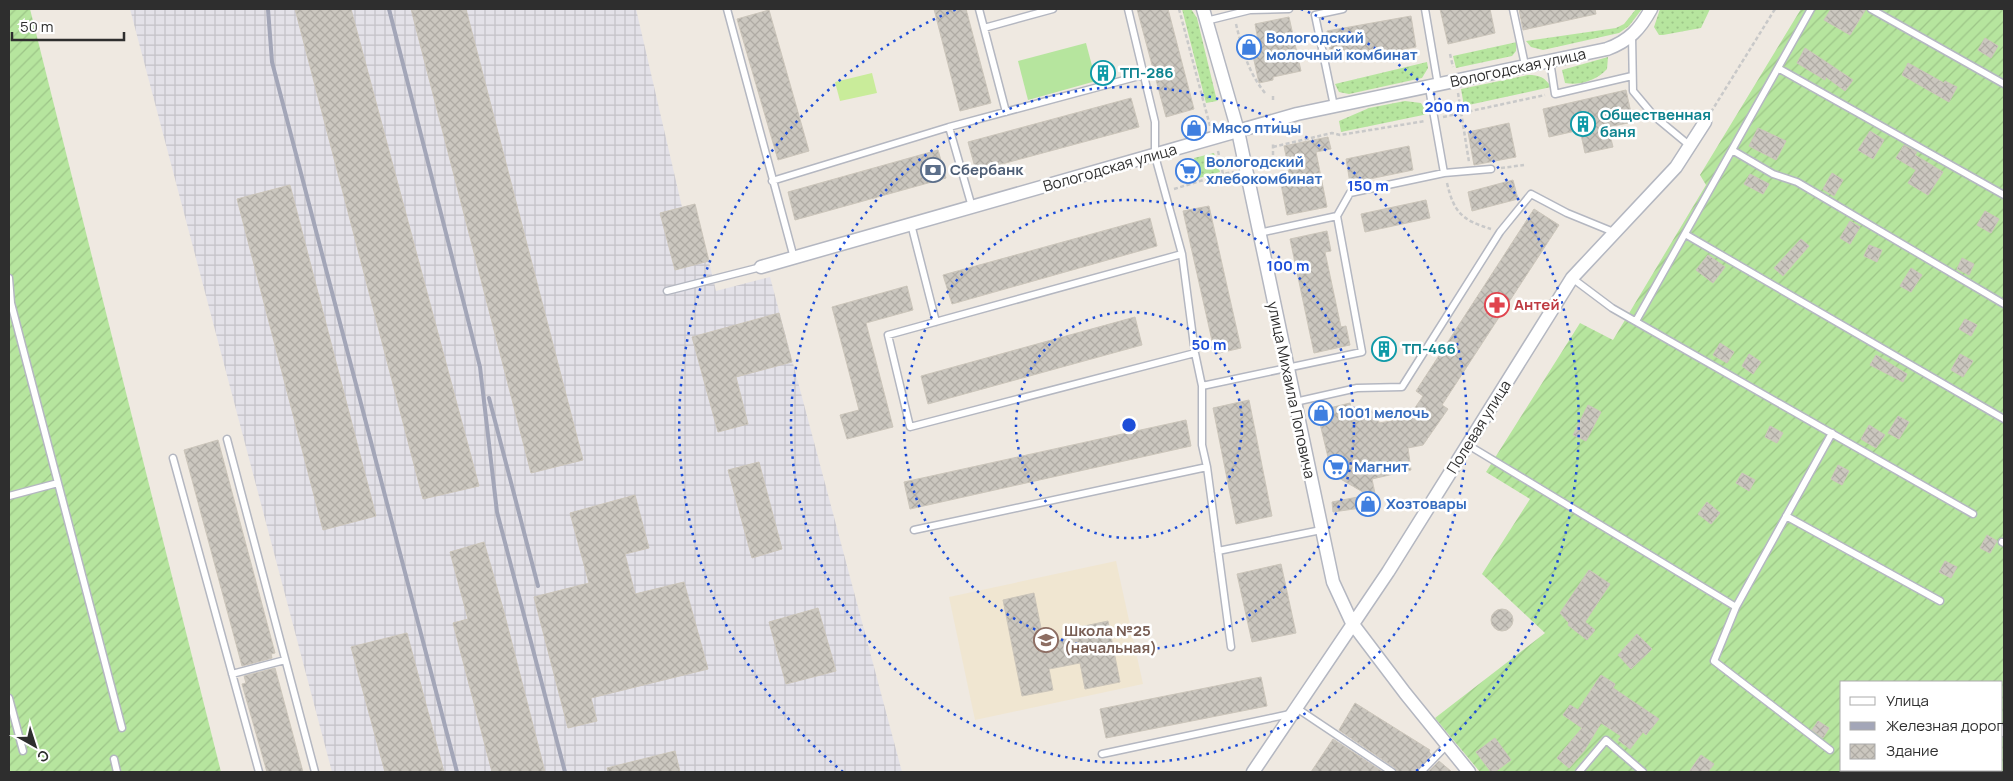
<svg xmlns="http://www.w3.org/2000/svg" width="2013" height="781" font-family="Manrope,sans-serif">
<defs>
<pattern id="industrial-grid" width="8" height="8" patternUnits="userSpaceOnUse" patternTransform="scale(1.25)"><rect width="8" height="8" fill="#e3e1e8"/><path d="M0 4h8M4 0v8" fill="none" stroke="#c3c1c7"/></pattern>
<pattern id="grass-dots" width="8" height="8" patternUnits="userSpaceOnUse" patternTransform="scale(1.25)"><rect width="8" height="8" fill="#b6e59e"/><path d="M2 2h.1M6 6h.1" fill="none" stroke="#9dc588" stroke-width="1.8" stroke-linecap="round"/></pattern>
<pattern id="garden-furrows" width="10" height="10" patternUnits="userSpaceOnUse" patternTransform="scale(1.25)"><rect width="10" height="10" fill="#b6e59e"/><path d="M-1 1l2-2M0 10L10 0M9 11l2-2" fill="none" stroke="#9dc588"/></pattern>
<pattern id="building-cross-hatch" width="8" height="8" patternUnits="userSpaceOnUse" patternTransform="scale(1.25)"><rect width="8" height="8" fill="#cbc7bf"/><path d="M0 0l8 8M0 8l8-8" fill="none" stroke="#afaba4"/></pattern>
</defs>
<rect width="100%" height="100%" fill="#efe9e1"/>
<path fill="url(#industrial-grid)" d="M130 9H636L682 207 695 204 716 291 770 277 902 772H332Z"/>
<path fill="#f0e6d1" d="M1116 561 1143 684 975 720 949 597Z"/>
<path fill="url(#grass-dots)" d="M1182 9H1191L1197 18 1217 101 1206 103Z
M1636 9H1642L1629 26 1619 33 1543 50 1531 47 1526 41 1616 28 1624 24Z
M1660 9H1710L1701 28 1663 35H1659L1654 27Z
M1517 42 1516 51 1512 56 1456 68 1453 56Z
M1608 57 1607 69C1597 80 1580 86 1565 83L1562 70Z
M1427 62 1428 68 1422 78 1349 94 1339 92 1335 84Z
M1528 75C1539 75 1545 77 1551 87L1464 106 1461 89Z
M1405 101 1421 103 1428 114 1341 132 1339 121 1369 108Z
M1214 153 1220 172 1199 178 1194 158Z"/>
<path fill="#b6e59e" d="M1086 43 1096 81 1028 100 1018 61Z"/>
<path fill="url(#garden-furrows)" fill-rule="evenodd" d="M9 9H30L221 772H9Z
M1801 9H2004V772H1480L1435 718 1545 633 1482 574 1530 499 1486 472 1580 323 1613 340 1706 185 1700 175ZM1842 682H2002V770H1842Z"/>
<path fill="#c9ec9a" d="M872 73 877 93 840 101 835 82Z"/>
<path fill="url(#building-cross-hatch)" stroke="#cbc5ba" d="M295 9H351L479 486 423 499Z
M411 9H466L583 460 531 473Z
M934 9H966L991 103 960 111Z
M1137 9H1168L1194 109 1166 117Z
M1440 9H1490L1495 33 1448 44Z
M1519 9H1595L1596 14 1523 30Z
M1831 9H1866L1850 35 1824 20Z
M769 10 809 151 778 160 737 19Z
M1411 16 1416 47 1332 62 1327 31Z
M1289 17 1301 71 1273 77V80L1259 83 1250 42 1258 40 1255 24Z
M1985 38 1998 46 1991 58 1978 50Z
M1805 48 1853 80 1845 91 1826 77 1825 80 1797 63Z
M1908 63 1944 83 1945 81 1957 87 1949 102 1902 75Z
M1626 90 1633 122 1608 127 1613 147 1585 153 1580 130 1549 137 1543 109Z
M1131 98 1139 127 976 171 968 142Z
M1509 123 1516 157 1474 165 1468 132Z
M1758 128 1786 141 1776 160 1749 146Z
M1870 131 1884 140 1873 159 1858 150Z
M1328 137 1331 149 1316 152 1327 207 1287 215 1279 174 1289 171 1284 146Z
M1904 145 1917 152 1915 155 1943 172 1928 195 1908 183 1916 170 1896 158Z
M1409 146 1413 170 1350 183 1346 159Z
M938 150 946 178 795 220 788 192Z
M1194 163 1197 175 1182 179 1179 167Z
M1832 173 1843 180 1834 196 1823 189Z
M1750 174 1769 184 1763 194 1744 184Z
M1513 180 1518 199 1472 211 1468 192Z
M290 185 376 516 323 530 237 199Z
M1426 200 1430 218 1365 232 1361 214Z
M695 204 709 261 675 270 660 213Z
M1209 206 1241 348 1215 354 1183 211Z
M1534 209 1559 225 1442 405 1448 409 1423 445 1408 448 1411 470 1372 479 1378 508 1362 512 1361 508 1333 512 1332 502 1368 495 1332 474 1317 411 1350 403 1352 414 1377 409 1379 423 1408 418 1423 396 1416 391Z
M1985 211 1999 219 1991 233 1977 225Z
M1150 218 1157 246 952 304 943 275Z
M1850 221 1860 227 1850 244 1840 238Z
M1327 231 1331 251 1325 252 1341 327 1346 326 1350 345 1314 353 1290 239Z
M1801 239 1809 246 1783 276 1774 268Z
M1869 245 1882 250 1877 262 1864 256Z
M1708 255 1725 267 1713 283 1696 270Z
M1962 258 1974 264 1969 275 1957 269Z
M1911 268 1922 275 1911 292 1900 286Z
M907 286 913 310 866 323 893 427 847 439 840 415 859 410 832 307Z
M779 313 792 362 736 377 748 424 718 432 692 337Z
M1135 317 1142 345 928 404 921 376Z
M1965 319 1977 325 1971 336 1959 329Z
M1389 341 1392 354 1378 357 1375 344Z
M1720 343 1734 352 1727 363 1713 355Z
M1749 354 1761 362 1753 374 1742 366Z
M1960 354 1973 361 1963 377 1951 370Z
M1876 355 1907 374 1903 382 1870 365Z
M1249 400 1272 516 1236 524 1213 408Z
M1588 405 1601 412 1586 441 1573 435Z
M1898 416 1909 422 1899 439 1888 433Z
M1186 420 1191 446 910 509 904 482Z
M1869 425 1885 435 1876 448 1861 439Z
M1770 426 1783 433 1777 443 1765 437Z
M218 440 275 653 271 654 272 658 242 666 184 450Z
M759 462 782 549 752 558 728 470Z
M1838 465 1849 471 1842 485 1831 479Z
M1742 473 1755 480 1749 491 1736 483Z
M635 495 649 548 625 554 635 594 684 582 708 669 591 698 597 721 568 728 534 597 589 583 570 513Z
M1707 502 1720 513 1711 524 1698 514Z
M1987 535 1997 541 1990 553 1980 548Z
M484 542 504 612 545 772H492L453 623 468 619 450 552Z
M1945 561 1957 567 1951 578 1939 572Z
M1281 564 1296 633 1252 642 1237 574Z
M1589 570 1610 584 1585 622 1595 630 1587 640 1568 625 1569 623 1560 613Z
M1034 593 1044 643 1077 637 1075 628 1108 621 1120 682 1085 689 1080 663 1049 669 1053 690 1022 696 1003 600Z
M818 608 836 671 786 684 769 622Z
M1491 620a11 11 0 1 1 22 0a11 11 0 1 1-22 0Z
M407 633 444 772H385L351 647Z
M1637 634 1652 649 1631 669 1618 655Z
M275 668 303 772H267L242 684 246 683 244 676Z
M1601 675 1615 684 1613 688 1659 719 1646 735 1643 732 1630 749 1618 740 1621 736 1601 723 1584 751 1569 768 1557 758 1582 728 1563 715 1570 705 1578 710Z
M1261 677 1267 706 1106 738 1100 709Z
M1355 703 1430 750 1429 752 1431 754 1416 772H1397L1395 768 1339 730Z
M1818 721 1829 728 1823 738 1812 730Z
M1495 738 1511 760 1495 772H1491L1476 752Z
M1333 739 1383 772H1311Z
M675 751 680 772H608L607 768Z
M1701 755 1714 764 1708 772H1689Z
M1439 761 1452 772H1428Z"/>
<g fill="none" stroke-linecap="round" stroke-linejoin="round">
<defs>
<path id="service" d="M727 9 794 258
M979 9 1006 112
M1128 9 1155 122V156L1182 254 1195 353 1202 386 1362 352 1337 216 1259 233
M1425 9 1438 85
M1513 9 1525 65
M1871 9 2004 84
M1206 21 1250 10 1289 9
M984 28 1053 9
M1632 35 1633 91 1654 116 1689 145
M1550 61 1555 94 1632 76
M1778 68 2004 195
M1429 88 1444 173
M1334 106 1315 15 1343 9
M949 127 972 207
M1732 150 1773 174 1797 182 2004 304
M772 181 949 127 1143 75
M1337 216 1350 193 1444 173 1491 169
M911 224 936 322
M1685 234 2004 419
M1182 254 888 335 910 427 1195 353
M9 278 11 303 122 728
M1572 278 1612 308 1973 514
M667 291 761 267
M1636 321 1811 9
M1202 386V445L1207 467 1231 647
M1295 402 1357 388 1402 387 1500 232 1531 194 1567 213 1616 233
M227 439 315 772
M1468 445 1736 607
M173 458 259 772
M9 496 58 483
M1786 516 1940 601
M914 530 1207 467
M2002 542 2004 543
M1218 551 1321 530
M232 674 285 660
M9 698 23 751
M1295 707 1392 772
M2002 733 2004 728
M1830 750 1714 661 1736 607 1832 433
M1102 754 1290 714
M114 759 117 772
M1421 772 1447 745
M1579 772 1606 740 1643 772
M1979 772 1980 770"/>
<path id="minor" d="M1203 9 1238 131 1333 582 1352 623 1405 693 1469 772
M761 267 1297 114 1607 49C1629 41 1640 29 1651 9
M1253 772 1388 572 1572 278 1676 167 1705 122"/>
</defs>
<use href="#service" stroke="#b4b7c1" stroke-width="9"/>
<use href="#minor" stroke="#b4b7c1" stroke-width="15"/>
<path stroke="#c9c9c9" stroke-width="2.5" stroke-dasharray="4 2.5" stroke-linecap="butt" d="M1179 9 1210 126
M1236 24C1242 49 1248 72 1265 93
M1450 54 1453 67
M1458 93 1469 162
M1273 96V101
M1711 112 1775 9
M1443 117 1545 95
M1273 147 1332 133 1340 135 1425 121
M1218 151 1223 174 1234 172
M1259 164 1273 160V143
M1501 168 1524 165
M1447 183C1454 213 1462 220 1491 229
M1174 189 1223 174"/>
<use href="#service" stroke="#fff" stroke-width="6"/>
<use href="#minor" stroke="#fff" stroke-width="12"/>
<path stroke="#a3a6b8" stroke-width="4" d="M268 9 272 62 457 772
M389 9 480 367 497 512 565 772
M489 398 538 586"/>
</g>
<g fill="none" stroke="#1d4ed8" stroke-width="2.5" stroke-dasharray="2.5 5">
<circle cx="1129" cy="425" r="113"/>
<circle cx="1129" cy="425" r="225"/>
<circle cx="1129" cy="425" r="338"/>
<path d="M843 772A450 450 0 0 1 957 9M1301 9A450 450 0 0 1 1415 772"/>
</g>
<defs>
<symbol id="shop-ring" viewBox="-11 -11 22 22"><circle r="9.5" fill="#fff" stroke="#3f7fe0" stroke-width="1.5"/><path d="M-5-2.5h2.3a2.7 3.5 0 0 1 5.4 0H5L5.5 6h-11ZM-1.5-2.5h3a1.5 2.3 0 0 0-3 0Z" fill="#3f7fe0"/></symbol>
<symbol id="building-ring" viewBox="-11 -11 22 22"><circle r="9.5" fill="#fff" stroke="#0f9aa8" stroke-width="1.5"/><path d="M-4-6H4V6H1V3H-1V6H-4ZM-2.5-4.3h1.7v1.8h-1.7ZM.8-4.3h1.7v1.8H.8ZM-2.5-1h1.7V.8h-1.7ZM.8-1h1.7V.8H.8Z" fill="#0f9aa8"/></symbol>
<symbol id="bank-ring" viewBox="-11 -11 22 22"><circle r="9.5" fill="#fff" stroke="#5c6f8a" stroke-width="1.5"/><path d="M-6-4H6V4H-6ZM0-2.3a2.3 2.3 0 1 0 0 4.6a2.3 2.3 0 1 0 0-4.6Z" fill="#5c6f8a"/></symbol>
<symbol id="supermarket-ring" viewBox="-11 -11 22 22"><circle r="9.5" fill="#fff" stroke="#3f7fe0" stroke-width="1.5"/><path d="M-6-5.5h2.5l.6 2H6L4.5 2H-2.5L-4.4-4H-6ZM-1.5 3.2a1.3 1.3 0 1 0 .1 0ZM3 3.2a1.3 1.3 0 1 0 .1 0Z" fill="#3f7fe0"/></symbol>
<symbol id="pharmacy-ring" viewBox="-11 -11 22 22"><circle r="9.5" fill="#fff" stroke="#e0444e" stroke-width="1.5"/><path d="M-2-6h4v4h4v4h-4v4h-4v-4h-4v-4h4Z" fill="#e0444e"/></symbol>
<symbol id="school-ring" viewBox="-11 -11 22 22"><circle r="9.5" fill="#fff" stroke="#8d6e63" stroke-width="1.5"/><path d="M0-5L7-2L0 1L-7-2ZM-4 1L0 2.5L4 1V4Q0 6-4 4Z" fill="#8d6e63"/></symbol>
</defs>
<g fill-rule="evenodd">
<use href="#shop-ring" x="1235" y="33" width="28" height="28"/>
<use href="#building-ring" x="1089" y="59" width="28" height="28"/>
<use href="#building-ring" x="1569" y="110" width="28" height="28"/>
<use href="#shop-ring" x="1180" y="114" width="28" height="28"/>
<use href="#bank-ring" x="919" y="156" width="28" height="28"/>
<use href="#supermarket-ring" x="1174" y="157" width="28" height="28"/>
<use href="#pharmacy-ring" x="1483" y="291" width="28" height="28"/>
<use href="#building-ring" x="1370" y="335" width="28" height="28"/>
<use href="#shop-ring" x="1307" y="399" width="28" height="28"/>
<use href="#supermarket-ring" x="1322" y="453" width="28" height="28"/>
<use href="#shop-ring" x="1354" y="490" width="28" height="28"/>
<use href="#school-ring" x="1032" y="626" width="28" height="28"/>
</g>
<g text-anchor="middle" stroke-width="5" stroke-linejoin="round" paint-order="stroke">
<g font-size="15" font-weight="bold" fill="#366cbe" stroke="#fff" text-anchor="start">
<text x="1266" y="43">Вологодский<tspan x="1266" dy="17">молочный комбинат</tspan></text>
<text x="1212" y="133">Мясо птицы</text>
<text x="1206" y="167">Вологодский<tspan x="1206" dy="17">хлебокомбинат</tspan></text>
<text x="1338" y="418">1001 мелочь</text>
<text x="1354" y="472">Магнит</text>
<text x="1386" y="509">Хозтовары</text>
</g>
<g font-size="15" fill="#2e2e2e" stroke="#fff">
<text transform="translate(1518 68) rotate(-12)" y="5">Вологодская улица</text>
<text transform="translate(1110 168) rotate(-16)" y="5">Вологодская улица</text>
<text transform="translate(1291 390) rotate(78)" y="5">улица Михаила Поповича</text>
<text transform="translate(1479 427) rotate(-58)" y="5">Полевая улица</text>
</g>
<g font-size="15" font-weight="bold" fill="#0d838f" stroke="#fff" text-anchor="start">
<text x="1120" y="78">ТП-286</text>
<text x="1600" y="120">Общественная<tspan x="1600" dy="17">баня</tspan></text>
<text x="1402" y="354">ТП-466</text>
</g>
<g font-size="15" font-weight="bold" fill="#4e5e75" stroke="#fff" text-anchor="start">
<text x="950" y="175">Сбербанк</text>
</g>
<g font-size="15" font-weight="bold" fill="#be3a42" stroke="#fff" text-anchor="start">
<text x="1514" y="310">Антей</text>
</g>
<g font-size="15" font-weight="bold" fill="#785e54" stroke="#fff" text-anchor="start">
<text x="1064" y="636">Школа №25<tspan x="1064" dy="17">(начальная)</tspan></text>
</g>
</g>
<circle cx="1129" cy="425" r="8" fill="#1d4ed8" stroke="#fff" stroke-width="2.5"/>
<g font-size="15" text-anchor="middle" font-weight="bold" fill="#1d4ed8" stroke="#fff" stroke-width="5" stroke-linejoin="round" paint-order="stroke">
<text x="1447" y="112">200 m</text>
<text x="1368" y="191">150 m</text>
<text x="1288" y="271">100 m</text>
<text x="1209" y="350">50 m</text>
</g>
<rect width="2013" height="781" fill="none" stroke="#2e2e2e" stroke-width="20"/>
<rect x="1840" y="681" width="162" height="90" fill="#ffffff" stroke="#ababab"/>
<rect x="1850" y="697" width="25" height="8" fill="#ffffff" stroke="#ababab"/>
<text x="1886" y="706" font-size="15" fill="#2e2e2e">Улица</text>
<rect x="1850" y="722" width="25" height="8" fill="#a3a6b8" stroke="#ababab"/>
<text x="1886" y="731" font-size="15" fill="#2e2e2e">Железная дорога</text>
<rect x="1850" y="744" width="25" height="15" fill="url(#building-cross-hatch)" stroke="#ababab"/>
<text x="1886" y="756" font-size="15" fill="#2e2e2e">Здание</text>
<g transform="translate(35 746) rotate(141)" stroke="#ffffff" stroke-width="4" paint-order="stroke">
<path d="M0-4L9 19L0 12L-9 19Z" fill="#2e2e2e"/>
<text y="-8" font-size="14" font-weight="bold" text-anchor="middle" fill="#2e2e2e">С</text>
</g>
<path d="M12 32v8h112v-8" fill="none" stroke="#2e2e2e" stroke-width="2.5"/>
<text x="20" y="32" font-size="15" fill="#2e2e2e" stroke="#ffffff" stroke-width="4" paint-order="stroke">50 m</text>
</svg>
